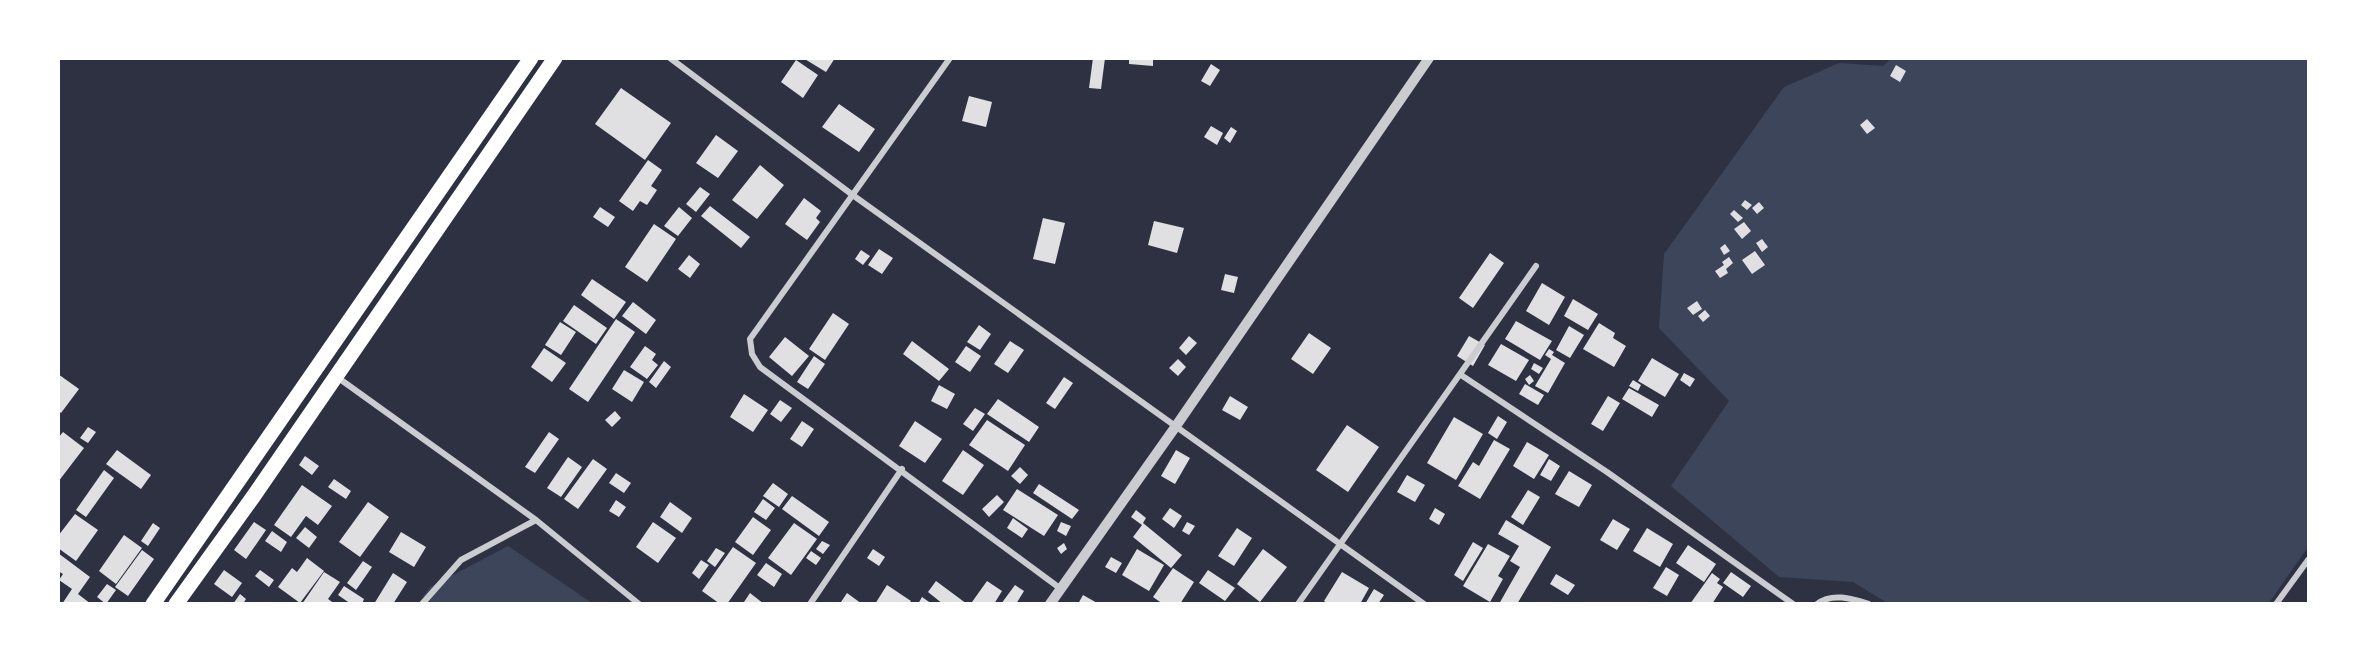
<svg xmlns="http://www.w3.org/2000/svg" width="2367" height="662" font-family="'Space Grotesk',sans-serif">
<rect width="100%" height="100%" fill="#2d3142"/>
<path fill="#3c4559" d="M1892 58 2308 59V547L2269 603H1887L1853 582 1779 577 1671 486 1729 401 1659 328 1664 254 1784 87 1839 63 1883 66Z
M508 546 592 603 418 604 430 587Z"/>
<path fill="#e0e0e3" d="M803 58H835L826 72Z
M1093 58H1105L1101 89 1089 88Z
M1129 58H1153V66L1129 64Z
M796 60 818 75 803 98 781 82Z
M1211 64 1220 70 1210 86 1201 81Z
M1896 65 1906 71 1900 82 1890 76Z
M621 88 671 123 645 160 595 124Z
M969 96 992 102 986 127 962 121Z
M839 104 875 129 859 152 822 127Z
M1867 119 1875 128 1867 134 1860 125Z
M1211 126 1223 133 1217 145 1204 137Z
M1231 127 1237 131 1230 143 1224 138Z
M716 135 738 151 718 178 696 163Z
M648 160 662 170 651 186 657 190 647 205 640 201 633 211 619 201Z
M760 165 784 185 757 219 732 200Z
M700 187 710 194 696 212 686 204Z
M804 198 821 211 816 218 820 222 807 240 785 224Z
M1745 200 1752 205 1747 210 1741 205Z
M1759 202 1764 208 1757 214 1752 208Z
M710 206 750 237 741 248 701 216Z
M600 207 615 217 608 227 593 217Z
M679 207 692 218 678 236 664 226Z
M1734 210 1743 218 1738 222 1730 214Z
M1043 218 1065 223 1055 264 1033 259Z
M1154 221 1184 228 1177 253 1148 245Z
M1744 222 1751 231 1742 239 1734 229Z
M654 224 676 239 647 282 625 267Z
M1762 239 1768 247 1762 252 1756 243Z
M1725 244 1730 251 1724 255 1720 248Z
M879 249 893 258 882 274 868 265Z
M861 250 870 256 863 265 855 259Z
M1755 251 1765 265 1752 274 1742 260Z
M1490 253 1504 263 1473 308 1459 298Z
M689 255 700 264 690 278 678 269Z
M1729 257 1733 263 1726 269 1728 273 1720 278 1715 271 1724 265 1722 262Z
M1225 274 1238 277 1234 293 1221 290Z
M592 279 626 302 614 319 581 295Z
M1542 283 1565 297 1549 325 1526 311Z
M1573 299 1598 314 1588 330 1564 316Z
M1697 301 1702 309 1693 315 1687 308Z
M633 302 656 320 646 334 622 316Z
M574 305 607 328 596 344 563 321Z
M1705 310 1710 316 1703 322 1698 316Z
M833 313 849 324 825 360 809 349Z
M616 319 635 332 588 402 569 389Z
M1516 321 1552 341 1540 360 1505 339Z
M560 322 576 332 561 355 545 345Z
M1599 323 1615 333 1613 338 1626 346 1614 367 1583 349Z
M979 325 991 334 980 350 967 342Z
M1569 326 1584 335 1570 358 1556 350Z
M1309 333 1331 348 1313 374 1291 359Z
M1189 336 1197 343 1186 355 1179 348Z
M1469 336 1485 345 1473 366 1457 356Z
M785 337 809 356 792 376 769 357Z
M912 341 949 369 939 381 903 354Z
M1010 341 1024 350 1008 373 994 364Z
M1501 344 1529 360 1516 381 1488 365Z
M645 346 656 354 652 360 658 365 647 379 630 367Z
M966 346 981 356 970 372 955 362Z
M544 348 566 363 552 382 531 367Z
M1549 349 1554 352 1552 355 1565 363 1548 393 1535 386 1551 359 1545 355Z
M814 356 825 364 808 389 797 382Z
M1652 358 1679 374 1665 397 1638 381Z
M1178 359 1186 367 1178 376 1169 368Z
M664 361 671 367 656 388 649 382Z
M1534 363 1543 368 1539 374 1531 369Z
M624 370 644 382 632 402 612 389Z
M1684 373 1695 379 1690 387 1680 380Z
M58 374 79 389 61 413 58 411Z
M1530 375 1534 381 1529 385 1525 379Z
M1064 377 1073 383 1055 409 1046 403Z
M1633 380 1641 385 1638 391 1629 386Z
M1525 384 1544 395 1538 405 1519 394Z
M939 385 955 394 947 409 931 401Z
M1629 388 1659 405 1652 417 1622 399Z
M744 394 768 410 753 432 730 417Z
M1230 396 1248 407 1240 420 1222 410Z
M1608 396 1620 403 1603 431 1591 424Z
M998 399 1039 427 1029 442 987 414Z
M780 400 792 408 781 422 770 414Z
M975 408 985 414 973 431 963 424Z
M615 411 621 418 612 427 605 420Z
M1498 416 1507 422 1497 439 1488 433Z
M1454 417 1483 434 1456 480 1427 463Z
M987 420 1025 445 1008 471 969 445Z
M802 421 814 429 802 447 790 439Z
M915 421 942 439 925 463 899 446Z
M1347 425 1379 447 1348 492 1316 470Z
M88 427 96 432 88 443 80 438Z
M63 432 84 448 58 482V438Z
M549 432 559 439 535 473 525 467Z
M1494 440 1510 449 1480 499 1458 486 1473 462 1479 466Z
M1527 442 1549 455 1534 479 1513 466Z
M117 450 151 475 141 489 106 464Z
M963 450 984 465 963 495 942 481Z
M1176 450 1190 458 1175 484 1161 476Z
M305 456 319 466 312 475 299 465Z
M568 457 582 467 561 497 547 488Z
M593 459 607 469 578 509 564 499Z
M1549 459 1560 466 1551 481 1540 475Z
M1020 467 1028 475 1020 484 1011 476Z
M104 470 114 478 86 517 76 510Z
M1569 471 1592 485 1579 507 1555 494Z
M616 473 631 483 624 493 609 483Z
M1407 475 1425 485 1415 502 1397 492Z
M334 479 351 491 346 499 328 487Z
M773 483 788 494 779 507 763 496Z
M1039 484 1079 510 1072 519 1033 493Z
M302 485 332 506 318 525 306 516 291 537 274 525Z
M1017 489 1058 515 1044 536 1003 510Z
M1528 490 1540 497 1523 525 1511 517Z
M997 495 1004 502 989 517 982 509Z
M792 496 829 522 819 536 782 509Z
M763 499 775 508 766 520 754 512Z
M616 500 626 507 619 517 609 511Z
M368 502 389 517 360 557 339 542Z
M670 502 692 518 682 533 660 517Z
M1170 508 1182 516 1174 528 1162 519Z
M1435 508 1445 514 1439 525 1429 519Z
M1136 510 1146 518 1143 523 1182 555 1171 568 1133 537 1142 525 1131 517Z
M75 514 98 530 76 561 58 548V536Z
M753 517 771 530 753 555 735 542Z
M1013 518 1028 529 1022 538 1007 528Z
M1613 519 1630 529 1617 550 1600 540Z
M1506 520 1551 547 1517 604H1499L1520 567 1510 561 1519 546 1498 534Z
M254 522 266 530 246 559 234 550Z
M653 522 676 538 658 563 636 547Z
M1061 522 1071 526 1066 536 1057 531Z
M1187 522 1195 526 1189 535 1182 531Z
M153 523 160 528 148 546 141 541Z
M794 523 817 539 791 575 768 558Z
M305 527 317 537 309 548 296 538Z
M1237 528 1252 538 1234 566 1218 556Z
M1647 528 1673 544 1660 567 1633 551Z
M272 531 287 542 281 552 265 541Z
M401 532 426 547 414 567 389 552Z
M124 535 142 548 116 584 99 571Z
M822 541 830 545 823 554 816 549Z
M1473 542 1483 548 1463 581 1454 575Z
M1064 543 1067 549 1061 554 1057 548Z
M1488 544 1510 556 1498 576 1503 579 1490 602 1463 586Z
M1688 545 1716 564 1704 582 1676 563Z
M733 547 756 563 727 604H720L702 591Z
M716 548 725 553 715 567 707 561Z
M873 549 885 557 879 566 867 558Z
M1137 549 1164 565 1149 591 1122 575Z
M1263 549 1287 567 1260 602 1237 584Z
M142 550 154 559 128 596 115 587Z
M811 551 821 558 816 565 806 558Z
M58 553 90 577 78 594 91 604H62L72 589 59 580 63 574 58 571Z
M1111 557 1122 563 1116 573 1105 567Z
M307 558 324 571 300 603 278 587 292 568 297 572Z
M701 560 709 565 699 579 692 573Z
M363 561 372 567 356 590 347 583Z
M766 563 782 574 774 587 757 575Z
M1666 567 1679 575 1667 596 1653 588Z
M1173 568 1194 582 1180 604H1163L1153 597Z
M224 570 242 583 232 597 214 584Z
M260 570 274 580 269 587 255 576Z
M1208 570 1235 588 1225 601 1199 583Z
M324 572 340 582 328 599 335 604H302Z
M1342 572 1369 588 1360 604H1328L1324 601Z
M1731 572 1751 586 1743 597 1723 583Z
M393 573 407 582 393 604H374Z
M1712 573 1720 579 1717 583 1723 587 1712 604H1690Z
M1556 574 1575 585 1568 595 1550 584Z
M936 581 967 604H943L928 592Z
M987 581 1002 591 994 604H975L972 602Z
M107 584 116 590 106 604 97 597Z
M887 585 911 601 909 604H875Z
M1015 585 1024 591 1016 604H1001Z
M344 586 364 599 362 604H351L338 595Z
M1374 589 1384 595 1378 604H1365Z
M750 593 764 604H746L744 602Z
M847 593 862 604H844L841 602Z
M240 594 246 599 243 604H233Z
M1083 595 1099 604H1078Z
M922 597 932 604H918Z"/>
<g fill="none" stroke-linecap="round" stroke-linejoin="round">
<path stroke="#caccd0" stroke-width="6" d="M670 58 854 196 1424 604
M950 58 750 339 752 354 760 367 1061 589
M1461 375 1607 472 1793 604
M337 377 536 520 639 604
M422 604 461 560 536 520
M810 604 902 469
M1298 604 1536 266
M1817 604C1832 592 1853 599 1869 604
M2276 604 2308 560"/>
<path stroke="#caccd0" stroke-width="10" d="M1050 604 1176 426 1429 58"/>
<path stroke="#fff" stroke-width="15" d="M153 604 531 58
M176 604 253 497 555 58"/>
</g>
<rect width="2367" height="662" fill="none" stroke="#ffffff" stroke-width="120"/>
</svg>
